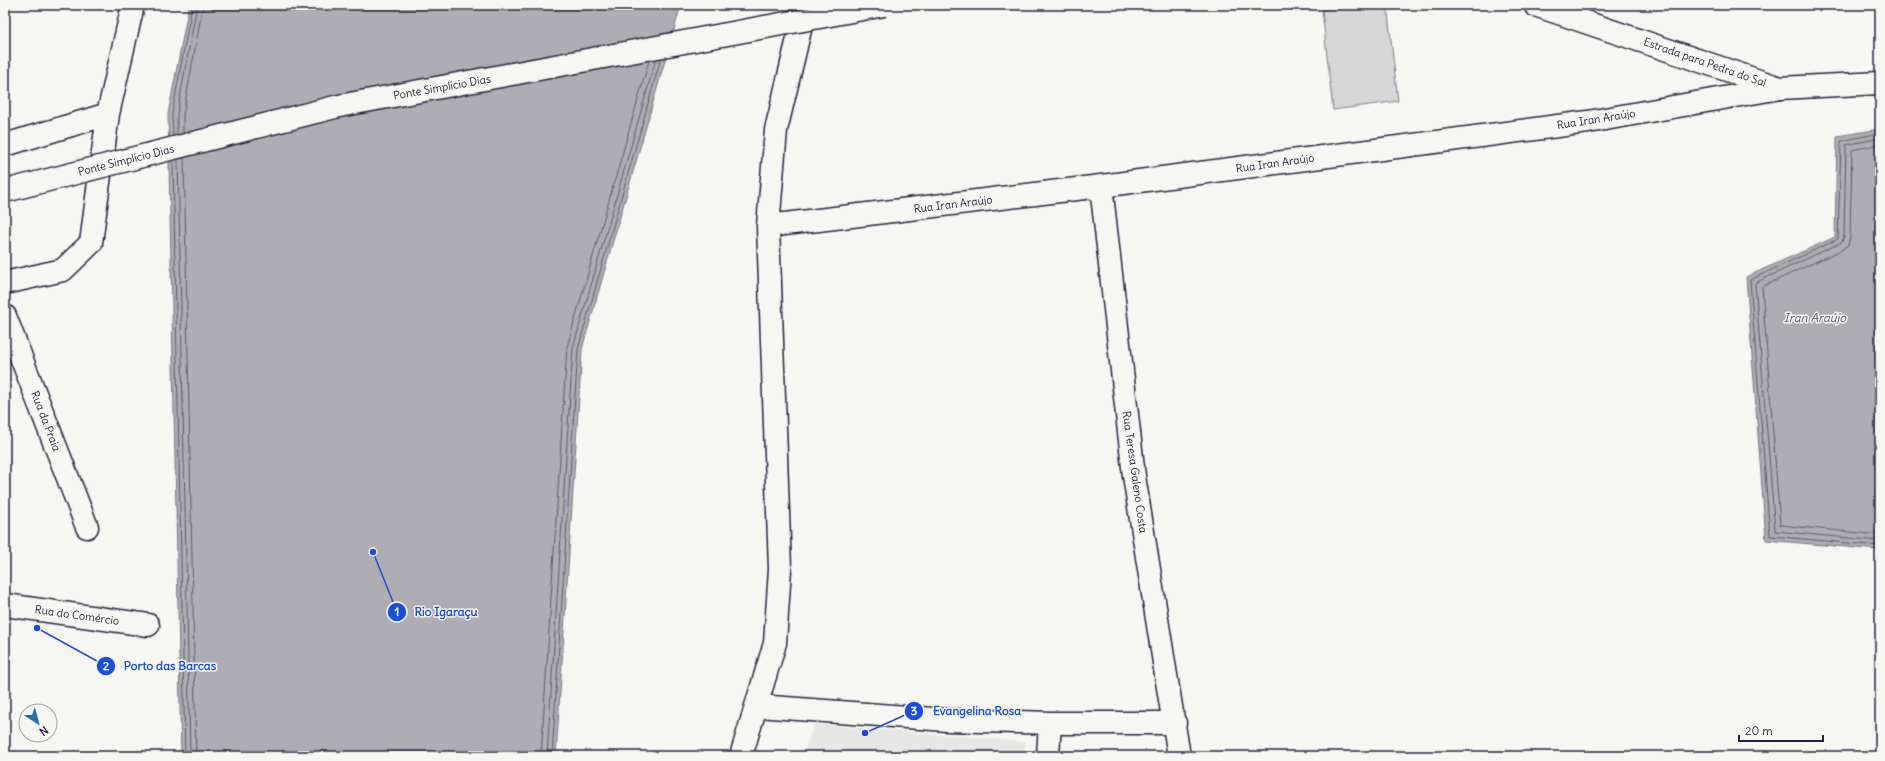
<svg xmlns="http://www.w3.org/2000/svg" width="1885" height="761" font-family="Delius,sans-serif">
<rect width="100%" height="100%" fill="#f6f6f2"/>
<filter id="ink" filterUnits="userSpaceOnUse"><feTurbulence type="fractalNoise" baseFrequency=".025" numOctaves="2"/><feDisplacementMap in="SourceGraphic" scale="8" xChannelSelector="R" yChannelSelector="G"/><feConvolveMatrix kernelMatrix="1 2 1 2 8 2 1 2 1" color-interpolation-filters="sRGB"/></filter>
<g filter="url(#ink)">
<path fill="#e6e6e4" d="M814 724 1025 742V756H803Z"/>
<path fill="#d7d7d7" stroke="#7c7c89" d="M1359 5H1387L1398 101 1333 110 1322 10Z"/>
<path fill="#adadb3" stroke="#757583" d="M189 5H681L582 349 556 756H181L168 114Z
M1880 129V550L1766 540 1746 277 1835 237 1837 136Z"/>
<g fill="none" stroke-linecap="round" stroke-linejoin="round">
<path stroke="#5a5a6b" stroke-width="1" d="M183 133V115L203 5
M1880 133 1841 141 1838 239 1750 280 1770 536 1880 546
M177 135V114L197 5
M173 136 172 114 192 5
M1880 138 1846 145 1844 236 1842 242 1755 283 1775 531 1880 541
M1880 144 1852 150 1850 237 1848 245 1841 250 1762 287 1780 525 1880 535
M184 158 196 756
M178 159 190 756
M173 161 185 756
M541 756 567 347 649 61
M547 756 573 348 656 59
M552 756 578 349 661 58"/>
<defs>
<path id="minor" d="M5 145 108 114
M1101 186 1134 476 1179 756
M768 226 1101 186 1588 122 1780 88
M5 283 63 270 91 243 108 114 133 5
M5 316 87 527
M5 605 148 625
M758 706 947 720 1050 723H1175
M741 756 775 643 780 569 768 226 776 130 806 5
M1048 756 1050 723"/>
<path id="secondary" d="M1535 5 1780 88 1880 83"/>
</defs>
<use href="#minor" stroke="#22223b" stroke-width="25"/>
<use href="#secondary" stroke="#22223b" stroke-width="25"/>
<use href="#minor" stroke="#f6f6f2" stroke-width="22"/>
<use href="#secondary" stroke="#f6f6f2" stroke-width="22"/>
<defs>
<path id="secondary-bridge" d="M5 191 339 106 884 5"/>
</defs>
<use href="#secondary-bridge" stroke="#22223b" stroke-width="25" stroke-linecap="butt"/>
<use href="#secondary-bridge" stroke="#f6f6f2" stroke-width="22"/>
</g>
</g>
<g text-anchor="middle" stroke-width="3" stroke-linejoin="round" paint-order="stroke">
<g font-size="11" fill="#22223b" stroke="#f6f6f2">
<text transform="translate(1705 62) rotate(19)" y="4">Estrada para Pedra do Sal</text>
<text transform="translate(442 87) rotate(-10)" y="4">Ponte Simplício Dias</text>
<text transform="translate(1596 119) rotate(-9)" y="4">Rua Iran Araújo</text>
<text transform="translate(126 160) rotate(-14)" y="4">Ponte Simplício Dias</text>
<text transform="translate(1275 163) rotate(-8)" y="4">Rua Iran Araújo</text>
<text transform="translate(953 204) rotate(-7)" y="4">Rua Iran Araújo</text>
<text transform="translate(46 421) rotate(69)" y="4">Rua da Praia</text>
<text transform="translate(1135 472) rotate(82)" y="4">Rua Teresa Galeno Costa</text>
<text transform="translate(77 615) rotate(8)" y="4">Rua do Comércio</text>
</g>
<g font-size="12" font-style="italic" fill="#535365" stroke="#f6f6f2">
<text x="1815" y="322">Iran Araújo</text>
</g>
</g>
<path fill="none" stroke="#1d4ed8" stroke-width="1.5" d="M373 552L397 612M37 628L106 666M865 733L914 711"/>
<g fill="#1d4ed8" stroke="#f6f6f2" stroke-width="1.5">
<circle cx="373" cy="552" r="4"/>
<circle cx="37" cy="628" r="4"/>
<circle cx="865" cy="733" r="4"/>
<circle cx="397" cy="612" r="10"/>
<circle cx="106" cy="666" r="10"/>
<circle cx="914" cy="711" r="10"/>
</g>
<g font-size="12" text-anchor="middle" font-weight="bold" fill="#fff">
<text x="397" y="616">1</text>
<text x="106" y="670">2</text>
<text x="914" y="715">3</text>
</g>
<g font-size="12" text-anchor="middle" font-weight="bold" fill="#1d4ed8" stroke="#f6f6f2" stroke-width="3" stroke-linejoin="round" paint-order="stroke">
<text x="446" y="616">Rio Igaraçu</text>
<text x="170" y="670">Porto das Barcas</text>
<text x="977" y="715">Evangelina Rosa</text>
</g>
<rect width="1885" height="761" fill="none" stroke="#f6f6f2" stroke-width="20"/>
<rect x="10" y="10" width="1865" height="741" fill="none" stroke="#22223b" stroke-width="1.5" filter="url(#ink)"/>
<g transform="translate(38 723) rotate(144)"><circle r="19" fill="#f6f6f2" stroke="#a1a1a9"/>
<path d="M0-3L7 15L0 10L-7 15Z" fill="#1f6fb2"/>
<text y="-6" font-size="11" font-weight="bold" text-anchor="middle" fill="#22223b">N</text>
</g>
<path d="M1739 735v6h84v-6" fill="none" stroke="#22223b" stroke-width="2"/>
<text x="1745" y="735" font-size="12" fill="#22223b" stroke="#f6f6f2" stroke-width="3" paint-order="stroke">20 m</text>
</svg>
